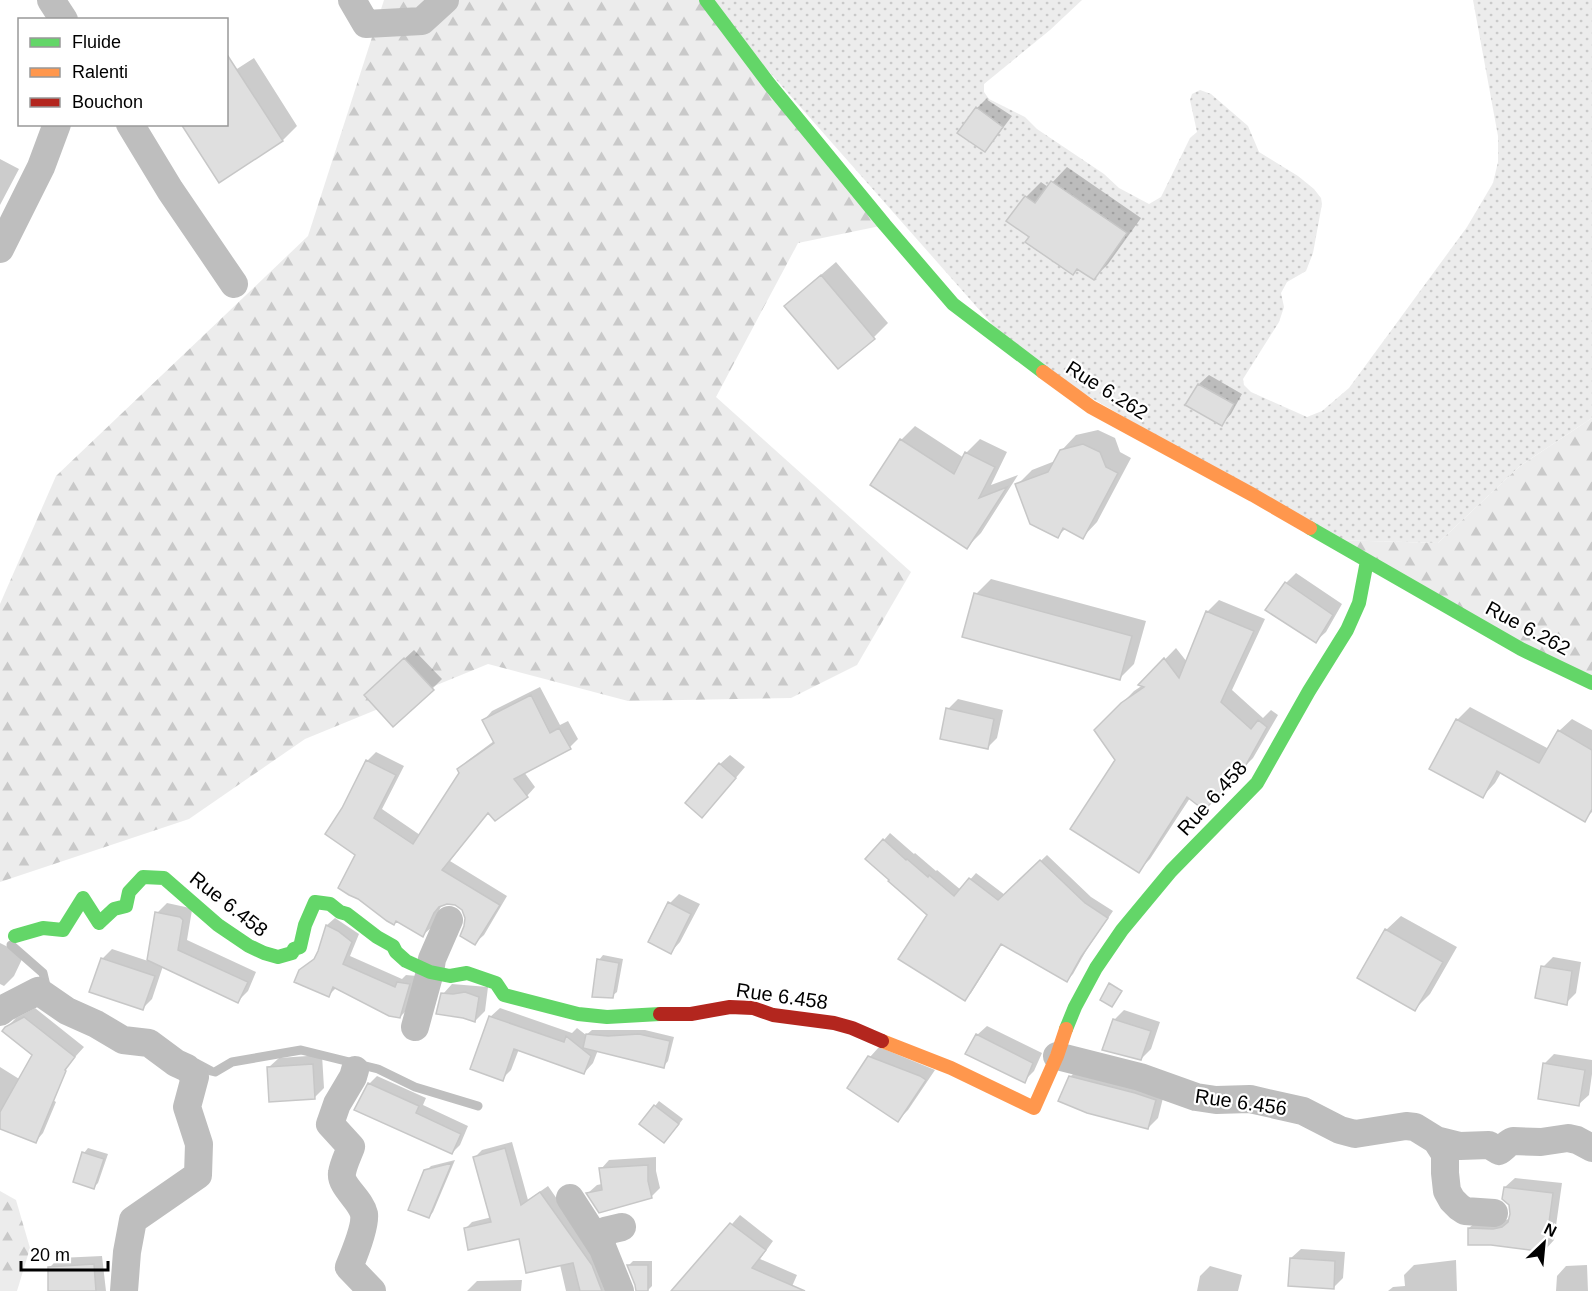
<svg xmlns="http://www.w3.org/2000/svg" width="1592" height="1291" font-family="Helvetica,sans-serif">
<defs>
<pattern id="green-dots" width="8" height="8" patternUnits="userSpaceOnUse" patternTransform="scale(1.5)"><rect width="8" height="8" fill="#ececec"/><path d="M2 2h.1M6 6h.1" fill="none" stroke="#c9c9c9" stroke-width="1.8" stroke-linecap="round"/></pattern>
<pattern id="forest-firs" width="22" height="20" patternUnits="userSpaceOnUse" patternTransform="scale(1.5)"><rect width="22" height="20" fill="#ececec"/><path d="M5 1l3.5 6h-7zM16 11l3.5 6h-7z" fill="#c9c9c9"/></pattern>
</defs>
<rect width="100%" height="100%" fill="#fff"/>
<path fill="url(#green-dots)" d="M706 0H1082L1050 30 984 84V92L989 99 1025 117 1037 129 1104 174 1119 188 1149 204 1161 197 1190 138 1197 132 1190 100 1192 94 1200 90 1211 94 1248 126 1259 152 1298 176 1314 189 1321 198 1322 204 1313 253 1306 271 1287 282 1281 293 1284 307 1279 322 1243 379 1244 385 1251 392 1307 417 1322 411 1349 388 1467 227 1493 183 1498 162V136L1473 0H1592V418L1520 466 1438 543 1334 540 1020 356Z"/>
<path fill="url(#forest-firs)" d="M384 0H706L885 225 798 243 716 397 911 572 857 665 791 698 628 701 488 664 305 739 189 819 0 882V604L56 476 308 236Z
M1592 418V683L1334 540 1438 543 1520 466Z
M0 1191 16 1200 30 1248 17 1291H0Z"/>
<path fill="#0003" d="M254 58 297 126 283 140 226 124V76Z
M986 99 1012 116 994 140 985 150 977 108Z
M0 159 19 169 0 205Z
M1067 167 1141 218 1108 264 1094 278 1026 197 1041 182 1048 187Z
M836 262 888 323 874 337 786 306 801 292Z
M1209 375 1242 394 1231 414 1222 424 1188 405 1199 384Z
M915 426 964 458 966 453 980 439 1007 452 991 485 1018 475 981 533 967 547 901 440Z
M1098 430 1115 438 1120 452 1131 458 1097 522 1083 537 1066 528 1058 536 1017 485 1032 470 1055 461 1061 451 1076 435Z
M1296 573 1342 604 1326 632 1316 641 1286 583Z
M991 579 1146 621 1134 664 1120 678 976 594Z
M1219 600 1265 619 1232 690 1263 718 1271 710 1278 715 1253 758 1204 808 1190 798 1150 859 1138 871 1117 760 1096 730 1134 691 1143 685 1141 684 1176 648 1187 662 1207 612Z
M414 650 442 679 432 689 375 686Z
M540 687 560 725 568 721 578 739 570 747 524 772 535 787 527 796 489 811 450 861 507 896 484 935 475 943 463 909 456 903 442 904 432 927 423 935 398 920 394 923 356 854 343 809 367 761 376 752 404 766 382 809 420 835 461 773 458 770 467 761 494 741 484 720 492 711Z
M958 699 1003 710 997 738 987 748 948 709Z
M1470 707 1549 749 1559 731 1572 719 1592 730V812L1584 820 1502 771 1495 783 1483 796 1431 769 1457 720Z
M730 755 745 767 712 806 720 764Z
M890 833 914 854 915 853 936 871 937 870 961 890 976 873 1005 895 1047 855 1091 897 1113 911 1087 949 1073 974 1067 980 1002 944 971 993 965 999 929 915 884 840Z
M679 894 700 904 680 942 671 952 670 903Z
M167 903 190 908 192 910 187 940 256 972 248 991 238 1001 163 966 152 999 142 1009 102 959 112 949 148 961 157 913Z
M1401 916 1457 947 1430 994 1415 1009 1386 930Z
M335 918 359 934 350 956 402 979 406 975 417 976 408 1009 400 1017 337 987 329 995 301 971 317 956 327 925Z
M0 943 24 955 14 976 4 986 0 984Z
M603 955 623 959 617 992 612 996 599 960Z
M1553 957 1581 962 1576 993 1566 1003 1543 967Z
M452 984 488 987 485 1011 475 1021 443 994Z
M35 1008 84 1047 59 1075 6 1028 16 1018Z
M500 1008 572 1033 577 1028 586 1035 592 1030H645L674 1037 668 1061 664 1066 598 1050 593 1063 584 1073 519 1049 511 1070 502 1079 490 1017Z
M1124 1010 1160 1022 1151 1049 1141 1059 1104 1049 1115 1019Z
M987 1026 1042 1053 1034 1071 1024 1081 977 1035Z
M879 1047 935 1070 908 1110 898 1120 870 1057Z
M1554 1054 1592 1060V1074L1589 1095 1579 1104 1544 1064Z
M322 1055 324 1088 314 1098 269 1067 279 1058Z
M0 1067 56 1102 43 1133 36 1141 0 1127Z
M1080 1067 1165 1090 1158 1118 1148 1128 1070 1077Z
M377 1076 426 1098 423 1105 468 1126 460 1145 452 1153 369 1084Z
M659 1101 683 1119 669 1137 641 1124Z
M512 1142 528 1200 548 1186 598 1258 612 1291H566L560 1265 520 1238 465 1229 472 1222 492 1217 475 1157 482 1150Z
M88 1148 108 1154 98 1183 94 1187 84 1153Z
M656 1157V1171L660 1188 652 1196 600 1211 588 1193 597 1185 602 1184 601 1169 609 1160Z
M455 1160 433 1212 429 1217 426 1171 431 1166Z
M1515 1178 1562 1183 1554 1240 1545 1250 1469 1228 1479 1219 1504 1220 1510 1219 1512 1215 1505 1187Z
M740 1215 773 1241 760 1259 797 1275 790 1291H673Z
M1301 1249 1345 1252 1343 1278 1333 1288 1291 1258Z
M102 1256 106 1291H50V1267L59 1258Z
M1456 1260 1457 1291H1388L1393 1287 1405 1286 1404 1275 1414 1265Z
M633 1261H652V1286L647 1291H637V1285L629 1265Z
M1587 1265 1588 1291H1556L1557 1276 1566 1266Z
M1210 1266 1242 1275 1238 1291H1197L1200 1276Z
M522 1280 521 1291H467L477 1281Z"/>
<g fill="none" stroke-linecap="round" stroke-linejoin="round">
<path stroke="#bfbfbf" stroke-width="9" d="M11 945 43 973 47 990
M196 1063 211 1071 215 1072 232 1062 301 1050 378 1069 415 1087 478 1106"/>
</g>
<path fill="#dfdfdf" stroke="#c7c7c7" stroke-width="1.5" d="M226 53 283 141 219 183 181 124H226Z
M976 107 1003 127 985 152 957 133Z
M1051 181 1127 233 1094 280 1077 269 1073 275 1025 242 1029 237 1006 221 1025 196 1035 203Z
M821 275 875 339 838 369 784 306Z
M1198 384 1234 404 1222 426 1185 405Z
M900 439 954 474 965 452 995 467 979 498 1007 487 967 549 870 485Z
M1083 444 1100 452 1106 467 1118 473 1083 539 1063 528 1058 538 1030 524 1015 484 1048 472 1060 450Z
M1285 582 1333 615 1316 643 1265 610Z
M974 593 1132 636 1120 680 962 637Z
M1206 611 1254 631 1221 702 1251 729 1258 720 1267 727 1242 772 1204 810 1187 797 1139 873 1070 829 1115 760 1094 730 1121 703 1144 687 1138 685 1164 658 1179 678Z
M404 658 434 690 393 727 364 695Z
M531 695 550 733 559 728 571 749 514 779 528 797 495 821 488 813 442 870 500 905 475 945 460 936 464 926 465 918 462 910 455 905 447 904 439 907 434 913 423 937 396 921 394 925 387 921 358 899 349 895 338 888 355 855 325 834 342 808 366 760 396 775 374 818 413 844 459 773 457 769 494 743 482 720Z
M946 708 994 719 988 749 940 739Z
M1456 719 1539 763 1558 730 1592 750V809L1585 822 1497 771 1483 798 1429 769Z
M719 763 736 778 702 818 685 803Z
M883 839 906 860 907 859 928 877 929 875 954 896 969 878 998 900 1040 860 1085 903 1108 918 1081 957 1067 982 1001 944 965 1001 898 959 927 915 888 881 889 880 865 859Z
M668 902 691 914 671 954 648 942Z
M155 912 180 917 183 920 178 950 248 982 238 1003 147 960Z
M326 925 338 931 352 942 343 964 395 987 397 982 410 984 400 1018 389 1016 333 987 329 997 294 982 299 970 314 959 318 951Z
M1385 929 1443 962 1415 1011 1357 978Z
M101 958 155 976 143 1010 89 992Z
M597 959 619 963 613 998 592 997Z
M1541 966 1572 971 1567 1005 1535 998Z
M1109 983 1122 991 1112 1007 1100 1000Z
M465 992 479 997 475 1022 463 1018 436 1014 441 993 453 994Z
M489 1016 564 1042 566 1036 591 1056 584 1074 514 1049 503 1081 470 1069Z
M24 1017 75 1057 65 1070 66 1071 36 1143 0 1129V1112L32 1055 2 1031 5 1027Z
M1113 1019 1151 1031 1141 1060 1102 1050Z
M586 1034 608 1036 639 1034 670 1041 664 1068 583 1048Z
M976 1034 1033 1063 1025 1083 965 1054Z
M868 1056 920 1076 926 1080 898 1122 847 1088Z
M1543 1063 1585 1070 1579 1106 1538 1099Z
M313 1064 315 1099 269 1102 267 1067Z
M1069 1076 1135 1093 1156 1100 1148 1129 1087 1113 1058 1101Z
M368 1083 419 1106 416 1113 461 1134 452 1154 354 1110Z
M654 1105 679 1124 664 1143 639 1124Z
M505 1148 521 1205 540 1192 592 1265 602 1291H580L573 1263 526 1273 519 1239 468 1250 464 1228 491 1222 473 1157Z
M82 1152 104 1159 94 1189 73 1182Z
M452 1163 429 1218 408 1210 424 1170Z
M648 1165V1181L652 1198 599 1213 586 1193 602 1190 599 1168Z
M1504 1187 1553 1193 1545 1252 1491 1245H1468V1228L1493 1229 1502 1227 1508 1222 1510 1214 1509 1205 1502 1199Z
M730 1223 766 1250 752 1268 805 1291H671Z
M1290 1258 1335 1261 1334 1289 1288 1286Z
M94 1264 96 1291H48V1267Z
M627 1265H648V1291H636L635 1285Z"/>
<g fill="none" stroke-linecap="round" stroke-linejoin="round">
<path stroke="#bebebe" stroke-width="28" d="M51 0 64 20
M352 0 366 24 422 21 445 0
M130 124 170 190 234 284
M0 249 41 167 57 124
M0 1012 5 1008 38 991 67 1011 96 1024 123 1040 149 1043 176 1063 187 1068 195 1077 187 1107 199 1144 198 1175 133 1220 127 1252 124 1291
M415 1027 430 972 432 959 449 920
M1057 1056 1140 1077 1196 1097 1216 1100 1250 1099 1303 1111 1340 1130 1355 1134 1406 1126 1415 1127 1436 1140 1460 1146 1489 1145 1499 1151C1504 1148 1507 1143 1513 1141L1541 1142 1568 1138 1577 1140 1592 1148
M355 1070 353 1077 337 1104 330 1124 351 1147C348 1155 343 1165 342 1173 340 1186 361 1200 364 1214 366 1226 354 1255 349 1267L372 1291
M1436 1140 1445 1154V1173L1447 1191 1452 1200 1459 1207 1465 1211 1494 1213
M570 1198 603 1249 620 1291
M603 1249 599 1237 605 1231 622 1227"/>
<path stroke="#63d668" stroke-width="14" d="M706 0 770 85 885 225 953 304 1043 372
M1310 528 1521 649 1592 683
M15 936 43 928 63 930 83 898 99 923 114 909 126 906 129 892 143 877 164 878 218 925 249 946 264 953 278 957 292 953 294 949 300 947 305 925 315 902 330 904 340 912 347 914 377 937 393 946 396 952 406 961 430 972 450 976 467 973 496 983 504 995 578 1014 607 1017 660 1014
M1066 1029 1075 1007 1096 968 1122 930 1171 871 1257 783 1309 691 1347 630 1359 603 1367 561"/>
<path stroke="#ff974d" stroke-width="14" d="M1043 372 1091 407 1253 495 1310 528
M882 1041 951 1068 1034 1108 1057 1056 1066 1029"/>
<path stroke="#b3261e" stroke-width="14" d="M660 1014H691L730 1007 753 1008 773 1015 834 1023 852 1028 882 1041"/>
</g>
<g text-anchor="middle" stroke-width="4.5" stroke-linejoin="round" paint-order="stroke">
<g font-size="20" fill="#000" stroke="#fff">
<text transform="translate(1107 390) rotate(32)" y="7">Rue 6.262</text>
<text transform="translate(1528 628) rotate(28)" y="7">Rue 6.262</text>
<text transform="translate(1212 798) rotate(-48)" y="7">Rue 6.458</text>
<text transform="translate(229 904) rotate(38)" y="7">Rue 6.458</text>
<text transform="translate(782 996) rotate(8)" y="7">Rue 6.458</text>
<text transform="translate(1241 1102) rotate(8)" y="7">Rue 6.456</text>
</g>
</g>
<rect x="18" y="18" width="210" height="108" fill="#ffffff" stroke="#999999" stroke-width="1.5"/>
<rect x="30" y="38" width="30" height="9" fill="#63d668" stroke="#999999" stroke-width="1.5"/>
<text x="72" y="48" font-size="18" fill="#000000">Fluide</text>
<rect x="30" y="68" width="30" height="9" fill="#ff974d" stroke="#999999" stroke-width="1.5"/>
<text x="72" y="78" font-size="18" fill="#000000">Ralenti</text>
<rect x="30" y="98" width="30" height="9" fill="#b3261e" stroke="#999999" stroke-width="1.5"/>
<text x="72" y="108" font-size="18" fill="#000000">Bouchon</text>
<g transform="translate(1544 1243) rotate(26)" stroke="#ffffff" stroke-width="4.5" paint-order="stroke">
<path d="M0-4.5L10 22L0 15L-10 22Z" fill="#000000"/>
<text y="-9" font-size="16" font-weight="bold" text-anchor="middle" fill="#000000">N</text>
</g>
<path d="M21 1261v9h87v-9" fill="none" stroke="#000000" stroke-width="3"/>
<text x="30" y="1261" font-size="18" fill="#000000" stroke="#ffffff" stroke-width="4.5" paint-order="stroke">20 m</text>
</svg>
